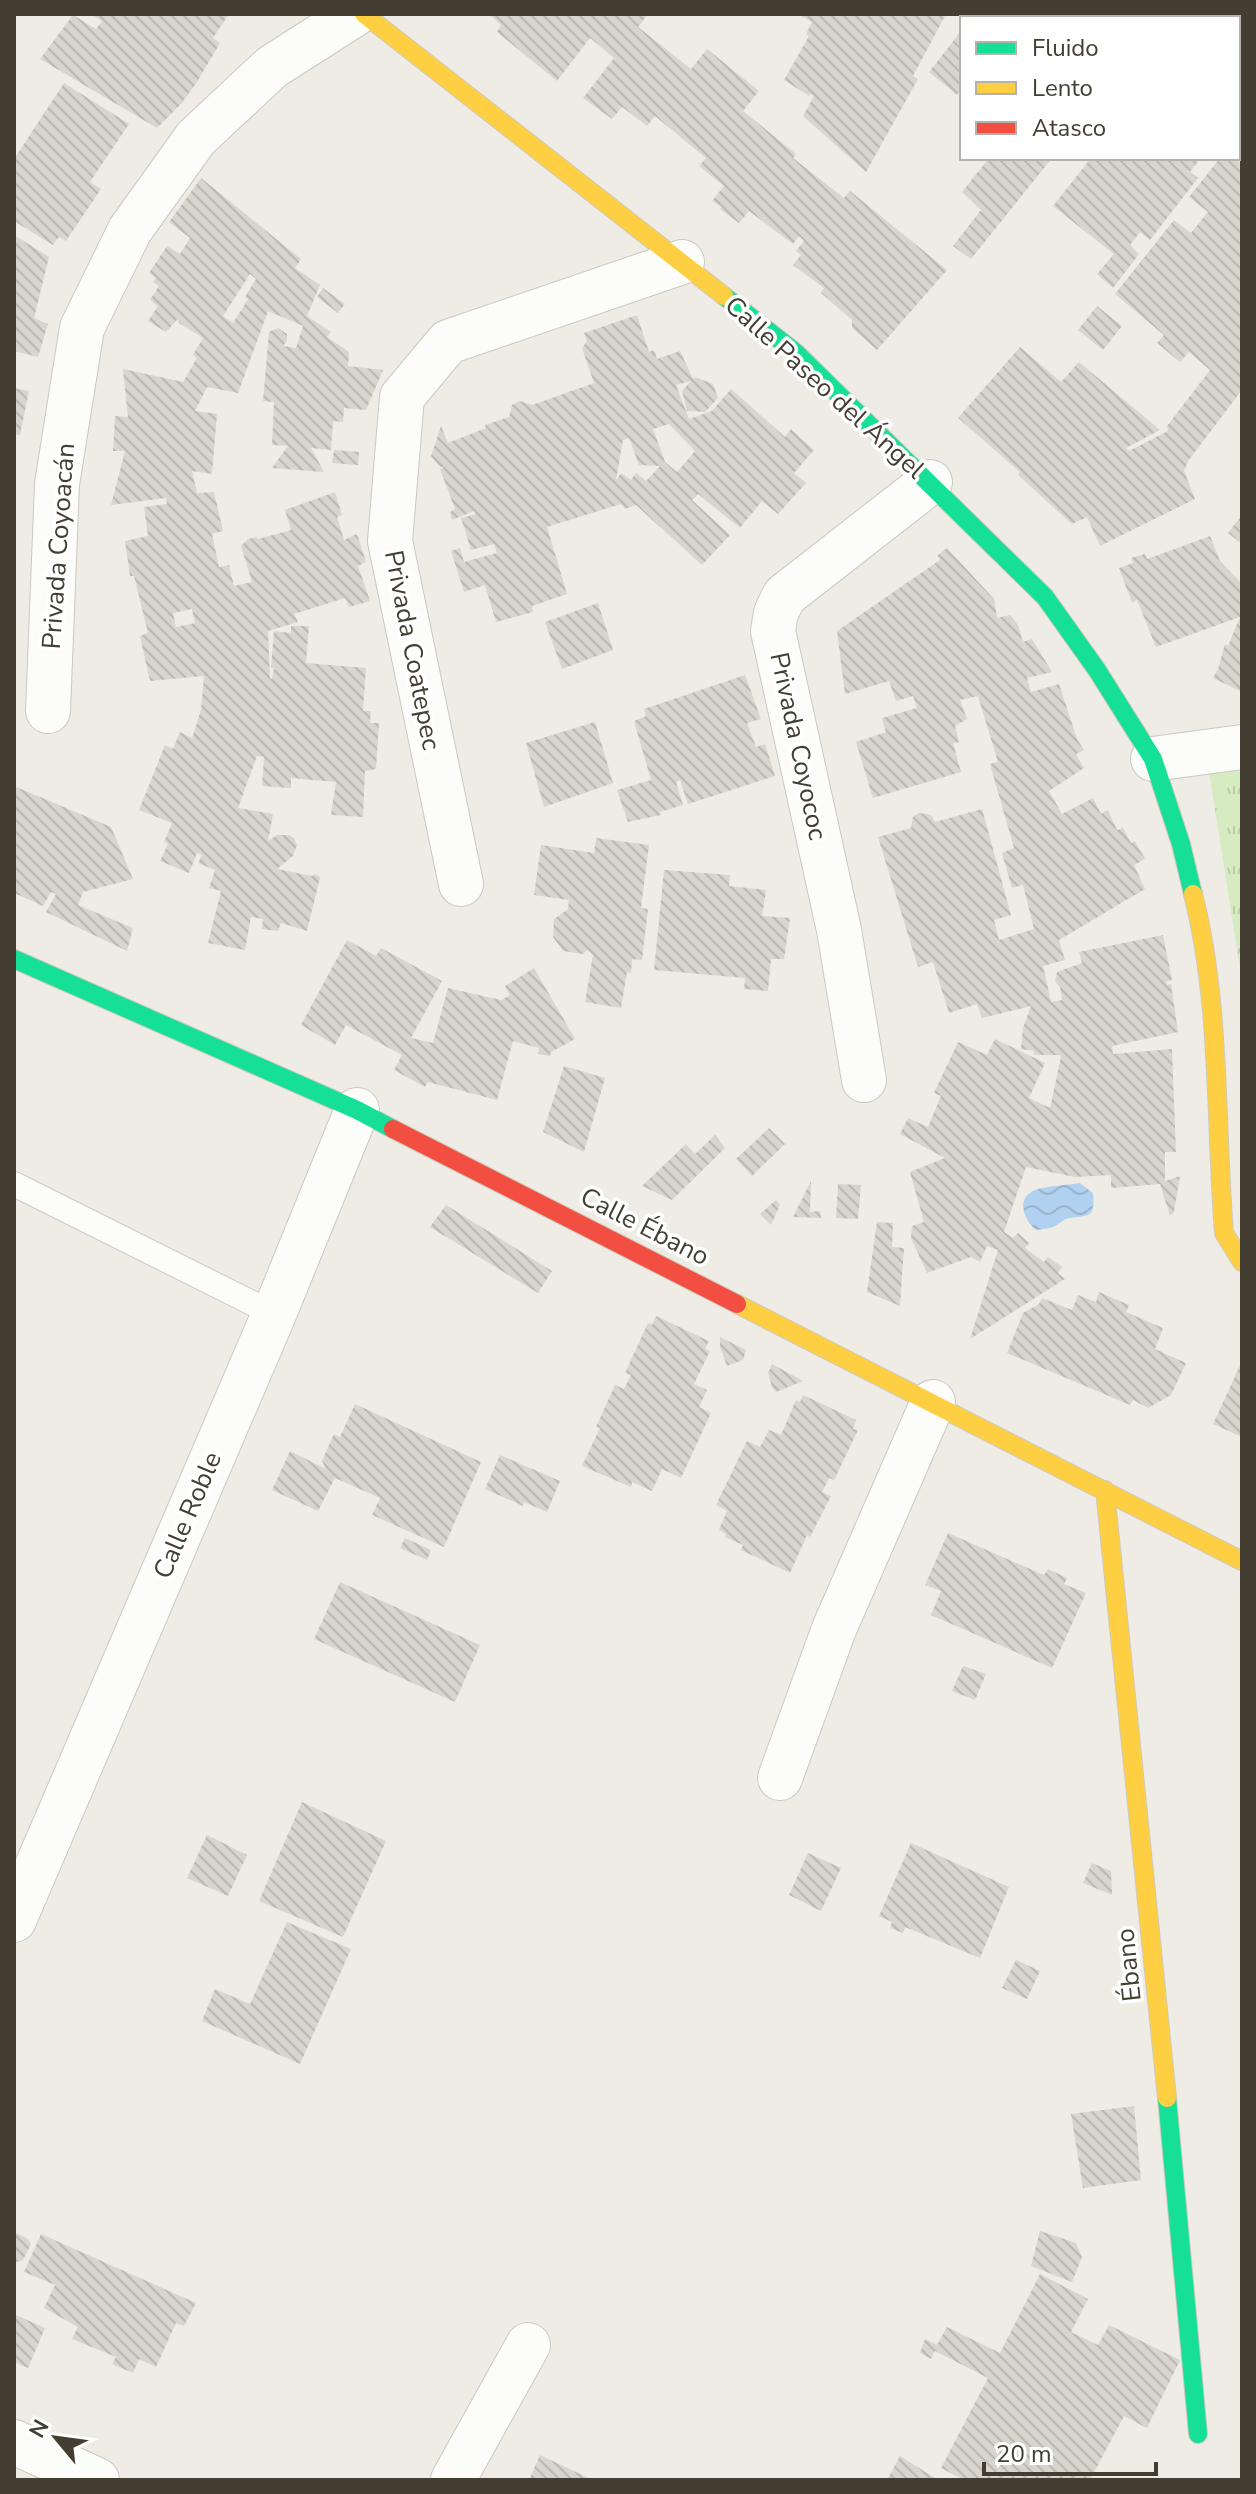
<svg xmlns="http://www.w3.org/2000/svg" width="1256" height="2494" font-family="'Nunito Sans',sans-serif">
<defs>
<pattern id="park-tufts" width="24" height="20" patternUnits="userSpaceOnUse" patternTransform="scale(2)"><rect width="24" height="20" fill="#d7ebc2"/><path d="M3 7l-1-3M5 7V3M7 7l1-3M15 17l-1-3M17 17v-4M19 17l1-3" fill="none" stroke="#bacba7"/></pattern>
<pattern id="water-waves" width="16" height="10" patternUnits="userSpaceOnUse" patternTransform="scale(2)"><rect width="16" height="10" fill="#b1d1f0"/><path d="M0 5q4-4 8 0t8 0" fill="none" stroke="#99b4ce"/></pattern>
<pattern id="building-back-hatch" width="6" height="6" patternUnits="userSpaceOnUse" patternTransform="scale(2)"><rect width="6" height="6" fill="#d7d5ce"/><path d="M-1 5l2 2M0 0l6 6M5-1l2 2" fill="none" stroke="#bab8b1"/></pattern>
</defs>
<rect width="100%" height="100%" fill="#eeece5"/>
<path fill="url(#park-tufts)" d="M1242 761V981L1208 765Z"/>
<path fill="url(#water-waves)" d="M1080 1183 1093 1193C1096 1222 1085 1214 1066 1219 1063 1220 1058 1225 1055 1226 1049 1229 1043 1229 1036 1230 1025 1221 1015 1200 1033 1191 1044 1186 1068 1185 1080 1183Z"/>
<path fill="url(#building-back-hatch)" fill-rule="evenodd" d="M91 14H229L213 38 220 43 197 82 181 104 157 128 40 59 73 15 96 29 102 21Z
M489 14H648L638 27 691 69 707 49 759 91 743 111 796 154 793 158 844 198 850 191 947 270 877 350 852 328V320L821 293 824 288 793 265 801 255 796 251 804 241 799 236 793 244 749 211 739 223 720 209 722 207 712 201 724 186 699 166 706 158 655 116 647 126 622 107 612 119 583 98 614 58 590 38 557 81 497 32 501 25Z
M797 14H946L913 76 918 79 866 172 803 116 814 96 810 94 809 96 784 80 809 36 806 34 812 22Z
M1004 14H1115L1112 18H1001Z
M962 30V87L957 95 929 72Z
M64 83 129 124 90 182 101 189 66 241 59 237 53 245 14 221V159Z
M989 158H1052L971 259 953 246 981 210 962 192Z
M1091 158H1201L1190 172 1198 178 1150 240 1140 232 1130 245 1139 254 1113 288 1097 274 1114 254 1053 206Z
M1220 158H1234L1242 164V390L1188 461 1184 471 1195 499 1100 546 1087 517 1072 524 1018 475 1020 472 958 418 1020 347 1061 382 1079 362 1160 430 1126 448 1129 451 1168 431 1167 426 1210 370 1189 352 1180 362 1157 343 1164 335 1115 294 1174 220 1191 233 1208 212 1189 197Z
M201 178 301 259 295 268 320 285 307 316 331 332 327 337 349 352 348 366 383 370 366 410 344 408 343 422 333 421 331 450 311 448 324 472 272 468 288 446 272 445 274 402 263 401 269 332 278 328 287 334V341L283 346 296 348 303 326 268 311 238 393 207 387 195 411 217 414 212 474 192 471 197 493 214 492 223 531 212 534 219 567 229 565 234 586 252 582 241 546 248 539 256 537 258 539 291 530 285 510 335 492 342 515 337 517 344 540 357 534 366 562 358 566 370 601 349 607 345 598 294 614 298 622 268 631 270 678 272 679 274 668 271 667 274 631 291 633V626H309L306 663 366 668 363 711H371L370 723H379L376 769 365 771 363 817 331 815 336 782 291 778V788L262 786 264 757 257 756 238 808 273 814 268 841 277 835H288L294 838 297 845 293 856 277 869 312 876 315 874 320 877 307 931 281 923 278 931 262 929 263 919 251 917 245 950 208 943 221 891 209 888 215 870 198 863 202 855 197 853 189 873 160 861 168 844 164 842 172 823 139 810 165 745 173 749 180 732 192 738 201 710 204 676 150 681 140 636 148 633 134 576H130L125 541 148 536 144 507 167 504 166 498 111 505 125 451H113L115 416 128 417 123 369 183 382 197 358 193 355 203 338 179 323 178 319 166 332 148 321 158 306 150 300 159 286 153 282 156 278 149 273 167 246 180 254 190 238 169 222ZM250 274 256 279 245 297 248 299 233 323 223 316ZM192 609 195 623 176 627 173 613Z
M14 235 49 257 34 318 48 324 38 357 14 351Z
M323 288 345 304 338 313 317 297Z
M1097 306 1122 326 1103 350 1078 330Z
M637 315 649 352 654 350 657 359 680 351 693 379 695 377 713 384 718 398 705 412 687 411 682 391 691 381 676 385 689 419 712 411 731 389 785 437 791 429 814 450 794 473 806 483 778 514 762 501 740 528 698 494 692 500 730 535 702 565 636 505 625 509 621 504 547 527 567 594 532 606 533 612 496 622 485 585 464 592 451 551 460 548 464 562 497 553 494 544 471 550 461 518 476 514 474 511 452 520 450 512 455 509 440 469 444 468 439 466 431 456 441 426 448 443 486 428 485 425 509 417 512 405 520 401 532 405 594 383 582 348 587 341 584 333ZM669 424 695 451 677 472 665 462 653 429ZM629 438 639 465 660 466 646 481 636 473 631 480 621 473 616 480 623 440Z
M14 388 29 391 20 435 14 434Z
M334 450 359 452 358 465 332 463Z
M1242 515V544L1228 533Z
M1210 536 1220 561 1242 584V692L1213 678 1218 669 1225 644 1228 646 1240 617 1156 647 1137 600 1132 603 1119 568 1133 563 1131 558 1145 554 1147 559Z
M947 548 994 599 997 618 1010 615 1018 625 1023 642 1032 639 1052 672 1027 678 1031 692 1059 684 1077 739 1084 750 1076 754 1084 768 1049 791 1062 814 1093 798 1101 814 1108 810 1117 830 1123 828 1131 843 1135 841 1145 859 1134 865 1145 889 1059 940 1065 960 1043 966 1051 1002 1062 1000 1060 987 1055 981 1057 972 1082 963 1079 952 1163 935 1172 980 1166 982 1167 985 1171 984 1178 1032 1112 1046 1113 1054 1172 1049 1176 1152H1165V1181L1180 1176 1174 1212 1170 1216 1160 1184 1111 1188V1175L1075 1177 1026 1167 1004 1232 1013 1238 1018 1233 1029 1243 1025 1248 1044 1262 1048 1257 1062 1267 1058 1273 1065 1279 970 1339 998 1250 987 1246 980 1262 971 1257 927 1273 911 1238 912 1226 924 1222 910 1172 945 1158 900 1134 908 1118 928 1127 941 1096 934 1093 958 1042 987 1055 995 1039 1045 1063 1029 1098 1050 1108 1061 1057 1060 1055H1034V1051L1021 1049 1023 1028 1031 1006 982 1018 977 1004 949 1013 933 962 918 967 878 837 911 828 913 817 919 813 931 815 935 822 982 809 1011 915 994 920 999 940 1034 929 1023 885 1012 888 1002 853 1014 848 990 764 998 762 978 696 960 700 967 719 955 726 959 742 953 743 961 772 873 798 856 742 886 732 882 718 917 708 913 696 896 701 889 681 845 694 837 631 940 560 937 556Z
M598 603 613 650 562 669 545 622Z
M745 675 761 719 747 723 756 747 765 744 775 776 688 804 680 780 676 782 683 805 660 812 661 815 628 822 617 790 651 780 634 721 646 716 644 709Z
M595 722 613 783 544 807 526 743Z
M14 786 111 827 133 879 83 892 78 905 133 928 127 951 46 912 56 894 51 892 43 906 14 893Z
M596 838 649 845 641 908 648 909 642 960 632 959 631 973 627 972 621 1008 585 1002 593 955 587 950 583 954 563 951 553 937 554 919 568 909 569 900 534 895 541 845 594 853Z
M664 870 730 875 729 886 766 890 762 916 790 918 784 959H771L768 991 744 989 745 978 654 970Z
M347 940 376 956 381 948 442 981 411 1038 433 1043 448 988 501 1000 510 995 505 986 534 968 575 1039 551 1052 550 1056 538 1054 539 1048 513 1041 497 1100 428 1082 425 1087 394 1070 402 1055 346 1025 335 1045 301 1025Z
M564 1066 605 1078 584 1152 543 1132Z
M769 1128 785 1144 752 1176 736 1159Z
M715 1135 725 1148 672 1200 642 1186 686 1144 695 1154Z
M811 1181 810 1212 820 1211 821 1218 793 1217Z
M838 1184 861 1185 858 1219 836 1218Z
M776 1200 780 1205 771 1225 760 1214Z
M446 1205 552 1271 538 1293 430 1227Z
M877 1222 893 1223 892 1247 904 1248 900 1306 867 1292Z
M1099 1292 1129 1305 1126 1312 1163 1328 1155 1349 1186 1363 1171 1395 1148 1408 1133 1400 1130 1405 1007 1353 1023 1313 1039 1304 1042 1298 1072 1310 1078 1295 1096 1302Z
M656 1316 709 1341 705 1349 710 1351 694 1384 707 1390 699 1407 711 1413 681 1478 662 1469 652 1491 632 1482 631 1487 582 1466 600 1428 596 1427 615 1385 624 1389 631 1375 625 1373 648 1323 652 1325Z
M720 1337 746 1350 743 1360 727 1366 720 1347Z
M1242 1361V1437L1213 1424Z
M772 1364 803 1381 776 1392 772 1387 768 1373Z
M803 1395 856 1420 853 1429 858 1430 834 1480 829 1478 822 1492 831 1496 810 1537 807 1535 790 1573 741 1550 743 1545 725 1537 726 1534 719 1530 727 1511 716 1505 747 1441 760 1447 769 1430 781 1435 796 1400 800 1402Z
M355 1404 481 1462 444 1547 372 1515 380 1498 335 1478 318 1511 272 1490 290 1451 326 1469 322 1461 334 1434 340 1437Z
M500 1455 560 1481 547 1512 524 1502 523 1506 485 1489Z
M948 1533 1044 1575 1048 1569 1067 1578 1064 1584 1086 1593 1052 1668 931 1615 941 1591 925 1585Z
M405 1538 431 1550 427 1560 400 1548Z
M340 1582 480 1645 455 1702 314 1639Z
M963 1666 986 1674 975 1700 952 1691Z
M302 1802 386 1841 343 1937 259 1901Z
M207 1835 247 1855 228 1896 187 1878Z
M911 1843 1009 1887 980 1958 905 1927 903 1933 890 1928 892 1922 879 1916Z
M808 1853 841 1868 821 1911 789 1895Z
M1092 1863 1111 1871 1112 1895 1083 1883Z
M287 1922 351 1949 300 2064 202 2021 215 1989 250 2004Z
M1016 1960 1040 1971 1027 1999 1002 1988Z
M1134 2106 1141 2180 1083 2188 1071 2114Z
M1040 2231 1076 2243 1082 2257 1072 2282 1031 2266Z
M14 2232 28 2239 31 2244 23 2260 17 2262 14 2261Z
M41 2234 196 2303 184 2326 176 2323 156 2367 139 2359 133 2373 112 2364 116 2357 72 2339 78 2327 44 2308 55 2285 24 2272Z
M1040 2274 1088 2299 1071 2332 1098 2345 1109 2325 1180 2360 1147 2428 1124 2416 1090 2480H964L941 2468 988 2378 935 2351 931 2359 920 2353 925 2339 937 2345 947 2327 1000 2353Z
M14 2314 45 2328 28 2368 14 2362Z
M540 2455 593 2480H529Z
M900 2456 938 2480H887Z"/>
<g fill="none" stroke-linecap="round" stroke-linejoin="round">
<defs>
<path id="lane" d="M14 1184 274 1314"/>
<path id="street" d="M1219 14 1224 18
M48 711 57 484 82 328 130 230 196 138 272 67 355 14
M1153 759 1242 747
M461 884 390 541 402 397 448 342 682 262
M864 1080 839 930 773 631 776 613 784 596 930 482
M780 1778 834 1629 933 1402
M14 1920 274 1314 357 1110
M14 2442 97 2480
M453 2480 528 2345"/>
<path id="fast" d="M724 296 795 352 1045 597 1097 670 1153 759 1181 844 1193 894
M14 959 357 1110 393 1129
M1167 2098 1198 2434"/>
<path id="slow" d="M364 14 724 296
M1193 894C1221 1004 1215 1121 1224 1233L1242 1262
M737 1304 1242 1561
M1105 1490 1167 2098"/>
<path id="jam" d="M393 1129 737 1304"/>
</defs>
<use href="#lane" stroke="#cac8c1" stroke-width="26"/>
<use href="#street" stroke="#cac8c1" stroke-width="46"/>
<use href="#fast" stroke="#cecabc" stroke-width="20"/>
<use href="#slow" stroke="#cecabc" stroke-width="20"/>
<use href="#jam" stroke="#cecabc" stroke-width="20"/>
<use href="#lane" stroke="#fcfcfb" stroke-width="24"/>
<use href="#street" stroke="#fcfcfb" stroke-width="44"/>
<use href="#fast" stroke="#16e098" stroke-width="18"/>
<use href="#slow" stroke="#ffcf43" stroke-width="18"/>
<use href="#jam" stroke="#f24e42" stroke-width="18"/>
</g>
<g text-anchor="middle" stroke-width="7" stroke-linejoin="round" paint-order="stroke">
<g font-size="26" fill="#443e32" stroke="#fff">
<text transform="translate(825 387) rotate(42)" y="9">Calle Paseo del Ángel</text>
<text transform="translate(58 546) rotate(-86)" y="9">Privada Coyoacán</text>
<text transform="translate(413 650) rotate(79)" y="9">Privada Coatepec</text>
<text transform="translate(799 746) rotate(78)" y="9">Privada Coyococ</text>
<text transform="translate(645 1226) rotate(27)" y="9">Calle Ébano</text>
<text transform="translate(187 1515) rotate(-67)" y="9">Calle Roble</text>
<text transform="translate(1128 1965) rotate(-96)" y="9">Ébano</text>
</g>
</g>
<rect width="1256" height="2494" fill="none" stroke="#443e32" stroke-width="32"/>
<rect x="960" y="16" width="280" height="144" fill="#ffffff" stroke="#b4b2ad" stroke-width="2"/>
<rect x="976" y="42" width="40" height="12" fill="#16e098" stroke="#b4b2ad" stroke-width="2"/>
<text x="1032" y="56" font-size="24" fill="#443e32">Fluido</text>
<rect x="976" y="82" width="40" height="12" fill="#ffcf43" stroke="#b4b2ad" stroke-width="2"/>
<text x="1032" y="96" font-size="24" fill="#443e32">Lento</text>
<rect x="976" y="122" width="40" height="12" fill="#f24e42" stroke="#b4b2ad" stroke-width="2"/>
<text x="1032" y="136" font-size="24" fill="#443e32">Atasco</text>
<g transform="translate(56 2438) rotate(299)" stroke="#ffffff" stroke-width="6" paint-order="stroke">
<path d="M0-6L14 30L0 20L-14 30Z" fill="#443e32"/>
<text y="-12" font-size="22" font-weight="bold" text-anchor="middle" fill="#443e32">N</text>
</g>
<path d="M984 2462v12h172v-12" fill="none" stroke="#443e32" stroke-width="4"/>
<text x="996" y="2462" font-size="24" fill="#443e32" stroke="#ffffff" stroke-width="6" paint-order="stroke">20 m</text>
</svg>
